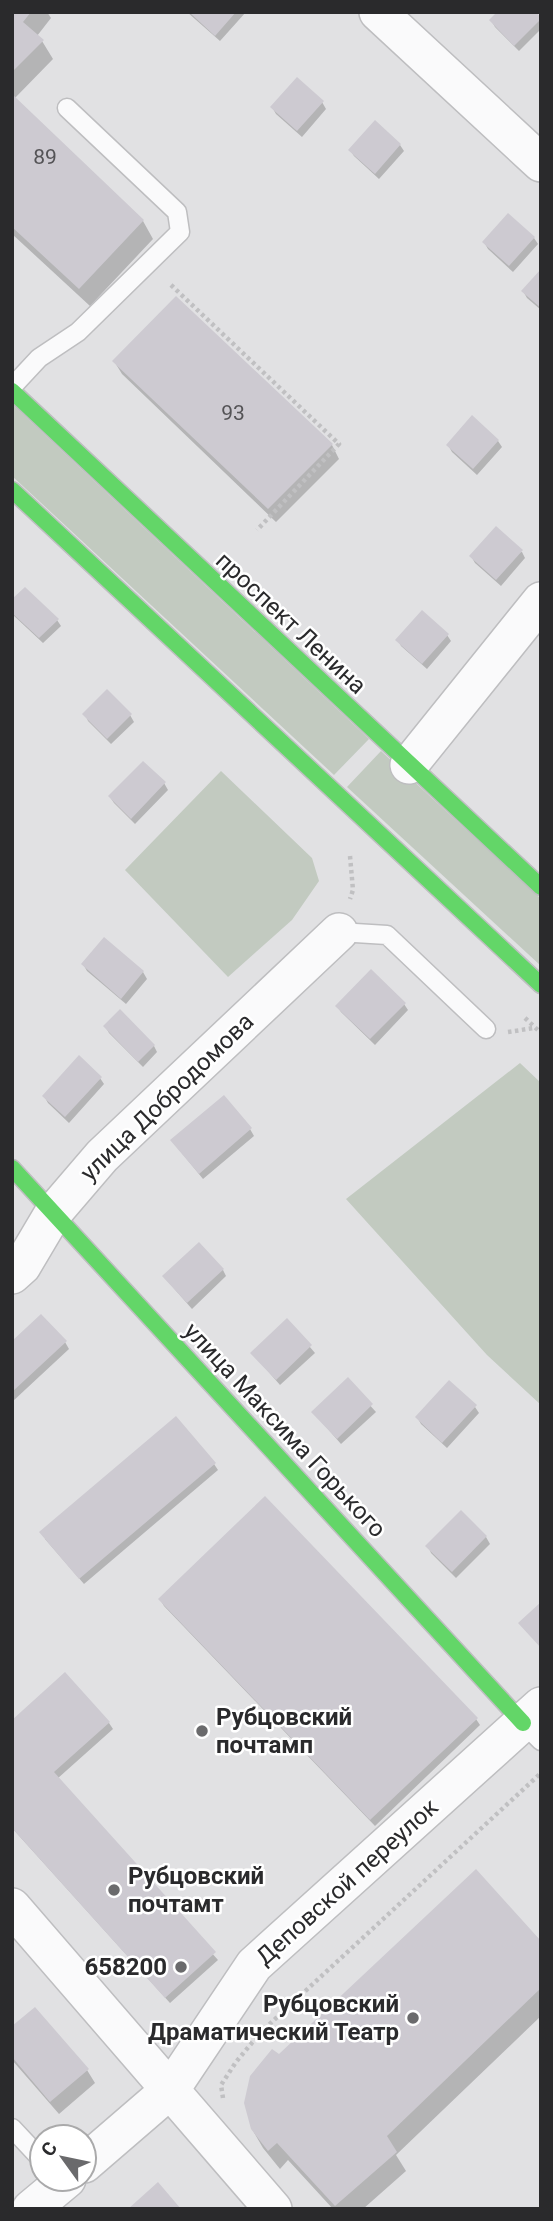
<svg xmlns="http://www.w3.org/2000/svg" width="553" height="2221" font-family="Roboto,sans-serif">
<rect width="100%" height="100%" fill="#e1e1e3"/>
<path fill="#c2cac0" d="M12 404 369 739 334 775 12 476Z
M381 751 541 899V966L347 787Z
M221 771 312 858 319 881 292 920 228 977 125 870Z
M520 1063 541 1083V1405L487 1355 346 1199Z"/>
<path fill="#0003" d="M12 12H47L51 18 37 36 42 41 53 59 14 99 143 221 153 239 90 306 12 234Z
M187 12H246L220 41Z
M541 19V29L519 51 495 27 491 20Z
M322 102 326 109 302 137 276 114 272 107Z
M400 145 404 151 379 179 354 156 350 150Z
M534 238 538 244 513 272 488 249 484 242Z
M541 272V310L527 298 523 291Z
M176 298 332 445 339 459 276 522 122 374 114 361Z
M498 441 502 447 477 475 452 452 448 445Z
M522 552 525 558 501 586 475 563 471 556Z
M12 601 57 620 61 626 43 643 12 614Z
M447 635 451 641 427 669 401 646 398 640Z
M85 714 130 715 134 722 111 744 88 721Z
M164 783 168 790 135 824 114 803 110 797Z
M83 964 143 972 147 979 126 1004 87 971Z
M404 1004 408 1010 375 1045 341 1012 337 1006Z
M105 1026 154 1046 157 1052 143 1067 109 1033Z
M100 1078 104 1084 69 1123 48 1103 44 1096Z
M250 1129 254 1136 203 1179 172 1141Z
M223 1270 226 1276 192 1309 164 1277Z
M287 1320 315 1353 280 1385 252 1353Z
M65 1342 69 1349 12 1402V1343Z
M347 1380 376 1412 341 1444 313 1412Z
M475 1407 479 1413 447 1448 421 1424 417 1417Z
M214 1464 218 1470 84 1584 45 1539Z
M461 1512 486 1537 490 1544 456 1578 431 1553 428 1546Z
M160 1599 476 1719 480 1725 375 1826 164 1606Z
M12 1722 109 1723 113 1729 57 1779 218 1960 170 2003 12 1828Z
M541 1943V2016L396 2155 406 2171 363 2209H333L288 2160 280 2169 263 2148 252 2129 279 2057Z
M12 2028 87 2070 95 2083 59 2114 12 2060Z"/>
<path fill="#cdcad1" d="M12 12H31L23 22 44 40 12 72Z
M189 12H236L215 36Z
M497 12H537L541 19 514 46 489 20Z
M297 77 324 101 297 131 270 107Z
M12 94 144 220 79 289 12 227Z
M375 120 401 144 375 174 348 150Z
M508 213 535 237 509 266 482 242Z
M541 269V308L521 291Z
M176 296 333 444 268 509 112 361Z
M472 415 499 440 473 469 446 445Z
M496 526 523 550 496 580 469 556Z
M25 587 59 619 39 638 12 613V599Z
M422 610 449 634 422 664 395 640Z
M107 689 132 714 107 739 82 714Z
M143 761 166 782 131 819 108 796Z
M104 937 144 971 121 999 81 964Z
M371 969 406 1003 370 1039 335 1006Z
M120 1009 155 1045 138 1062 103 1026Z
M79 1055 102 1077 65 1117 42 1096Z
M224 1095 252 1128 199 1174 170 1140Z
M199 1242 224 1269 187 1303 162 1276Z
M41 1314 67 1341 12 1392V1341Z
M287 1318 312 1345 276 1380 250 1353Z
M348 1377 373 1404 337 1439 311 1412Z
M449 1380 477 1405 442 1443 415 1417Z
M176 1416 216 1463 79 1579 39 1532Z
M265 1496 478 1718 370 1820 158 1599Z
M461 1510 487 1536 452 1572 425 1546Z
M541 1602V1648L518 1623Z
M65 1672 110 1722 54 1772 216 1952 165 1998 12 1828V1720Z
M476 1869 541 1941V1988L387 2136 397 2152 335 2206 277 2143 268 2151 251 2129 244 2103 250 2076 272 2049 279 2054Z
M35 2007 89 2069 50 2102 12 2057V2026Z
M158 2182 181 2209H128Z"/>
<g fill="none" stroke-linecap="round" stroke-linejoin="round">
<defs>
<path id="lane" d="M12 387 39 358 78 332 180 232 177 212 67 108
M339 932 387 935 486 1029
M523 1723 541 1741
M12 2128 42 2160"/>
<path id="street" d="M378 12 541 163
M409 765 541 601
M12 1275 22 1266 54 1212 102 1156 339 932
M12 1907 273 2209
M84 2164 171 2089 254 1965 541 1706
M31 2209 67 2179"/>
<path id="fast" d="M12 391 541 887
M12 490 541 985
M12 1168 523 1723"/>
</defs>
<use href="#lane" stroke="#bebec0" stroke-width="21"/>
<use href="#street" stroke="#bebec0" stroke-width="40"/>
<use href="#fast" stroke="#bebec0" stroke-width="19"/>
<path stroke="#c0c0c2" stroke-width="4.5" stroke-dasharray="3.5 3.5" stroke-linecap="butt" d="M171 285 339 444 257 530
M350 856 353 890 350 899
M525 1018 541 1033
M508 1032 534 1028
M223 2098 221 2085 236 2062 261 2032 541 1773"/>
<use href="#lane" stroke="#fafafb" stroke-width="18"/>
<use href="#street" stroke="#fafafb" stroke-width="37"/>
<use href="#fast" stroke="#63d668" stroke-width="16"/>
</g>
<g fill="#6a6a6c" stroke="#fff" stroke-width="2.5">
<circle cx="202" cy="1731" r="7"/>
<circle cx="114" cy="1890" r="7"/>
<circle cx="181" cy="1967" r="7"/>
<circle cx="413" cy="2018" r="7"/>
</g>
<g text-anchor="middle" stroke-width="5" stroke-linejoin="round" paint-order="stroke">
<g font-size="21" fill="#545356">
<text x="45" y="164">89</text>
<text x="233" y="420">93</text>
</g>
<g font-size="24" fill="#2a2a2c" stroke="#fff">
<text transform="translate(291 623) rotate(43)" y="8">проспект Ленина</text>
<text transform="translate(167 1097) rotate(-44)" y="8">улица Добродомова</text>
<text transform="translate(285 1430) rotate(47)" y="8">улица Максима Горького</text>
<text transform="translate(347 1882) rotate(-42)" y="8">Деповской переулок</text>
</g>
<g font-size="24" font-weight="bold" fill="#2a2a2c" stroke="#fff" text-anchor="start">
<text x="216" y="1725">Рубцовский<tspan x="216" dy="28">почтамп</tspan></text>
<text x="128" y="1884">Рубцовский<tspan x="128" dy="28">почтамт</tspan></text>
<text x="167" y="1975" text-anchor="end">658200</text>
<text x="399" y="2012" text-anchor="end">Рубцовский<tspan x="399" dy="28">Драматический Театр</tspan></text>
</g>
</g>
<rect width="553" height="2221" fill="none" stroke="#2a2a2c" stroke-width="28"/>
<g transform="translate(63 2158) rotate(303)"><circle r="33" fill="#ffffff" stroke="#aaaaab" stroke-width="2"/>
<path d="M0-5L12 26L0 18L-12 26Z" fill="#6a6a6c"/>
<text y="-10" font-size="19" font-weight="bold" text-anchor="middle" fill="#2a2a2c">С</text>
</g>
</svg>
